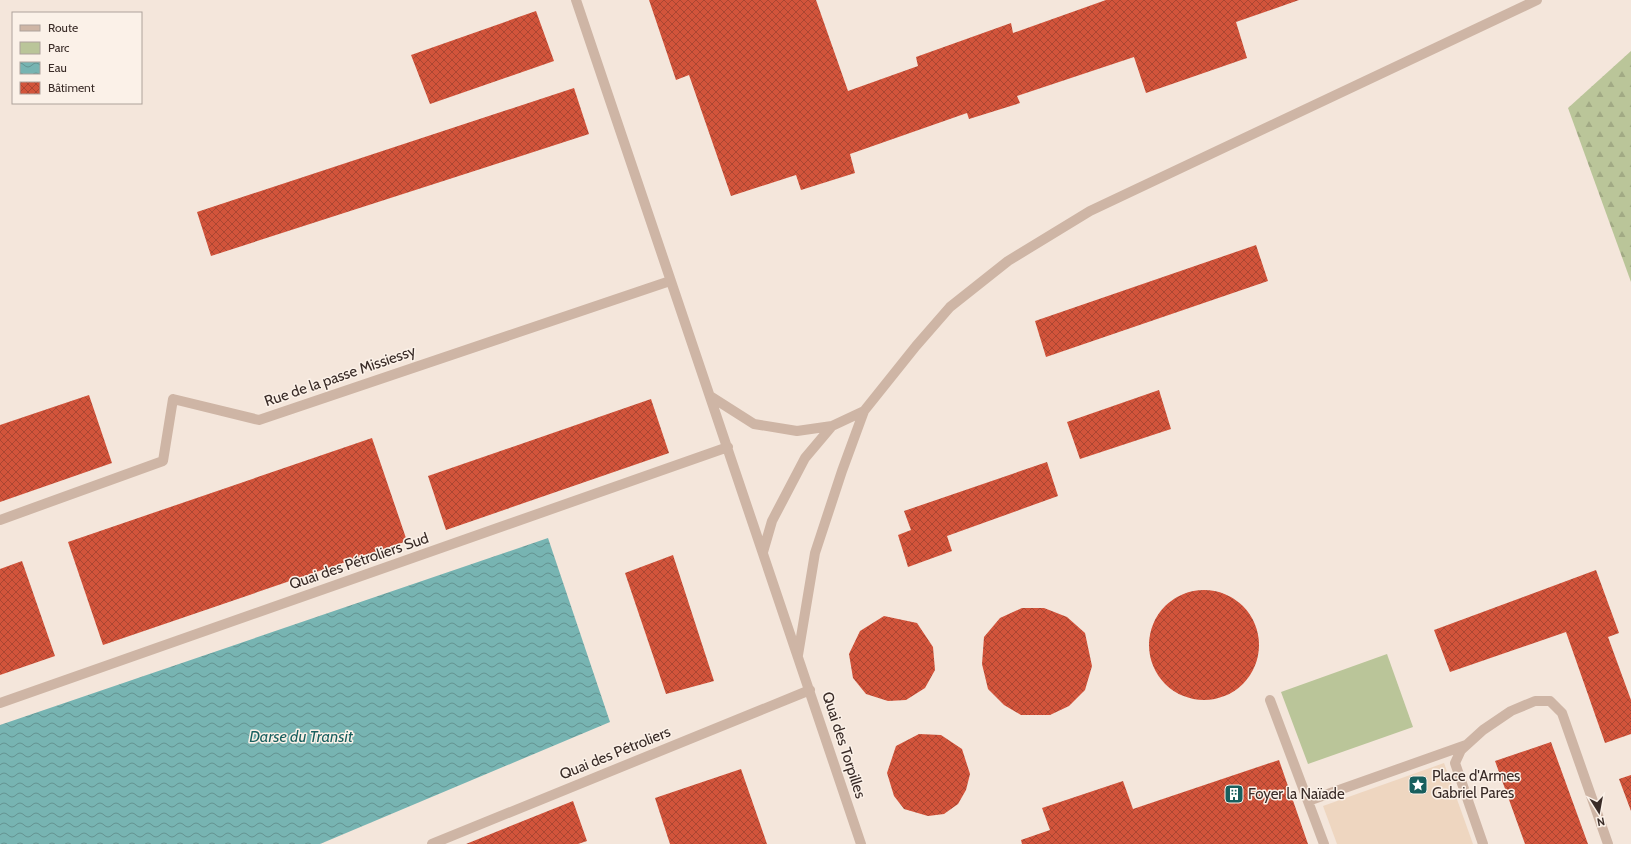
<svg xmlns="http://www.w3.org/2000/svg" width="1631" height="844" font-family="Cabin,sans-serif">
<defs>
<pattern id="forest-firs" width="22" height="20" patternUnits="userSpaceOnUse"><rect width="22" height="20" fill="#bac599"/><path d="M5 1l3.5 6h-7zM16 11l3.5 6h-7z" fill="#a1a984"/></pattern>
<pattern id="water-waves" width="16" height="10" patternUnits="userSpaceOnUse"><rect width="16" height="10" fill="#77b4b2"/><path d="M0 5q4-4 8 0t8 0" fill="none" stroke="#639391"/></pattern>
<pattern id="building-cross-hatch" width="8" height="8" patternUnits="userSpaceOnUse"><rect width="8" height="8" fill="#d2543b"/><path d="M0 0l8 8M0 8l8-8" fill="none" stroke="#ab4632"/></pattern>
</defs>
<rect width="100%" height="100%" fill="#f4e6db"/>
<path fill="url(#forest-firs)" d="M1631 51V282L1568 108Z"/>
<path fill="#bac599" d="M1387 654 1413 727 1308 764 1281 692Z"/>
<path fill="#eed6c0" d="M1444 763 1473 844H1337L1323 806Z"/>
<path fill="url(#water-waves)" d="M548 538 610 722 320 844H0V725Z"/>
<path fill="url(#building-cross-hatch)" d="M649 0H816L848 91 918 66 916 57 1011 23 1013 33 1106 0H1299L1236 22 1247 58 1146 93 1134 57 1017 96 1020 103 969 119 967 113 850 154 855 173 801 190 796 175 731 196 689 75 676 80Z
M536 11 554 61 430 104 411 55Z
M574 88 589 134 211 256 197 212Z
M1256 245 1268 281 1046 357 1035 321Z
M1159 390 1171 429 1080 459 1067 422Z
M89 395 112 463 0 502V425Z
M651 399 669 453 446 530 428 476Z
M372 438 407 541 103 645 68 542Z
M1047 462 1058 496 947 536 952 551 908 567 898 535 911 530 904 511Z
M673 555 714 681 666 694 625 573Z
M22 561 55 656 0 675V569Z
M1596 570 1619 633 1608 637 1631 700V734L1605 743 1566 632 1450 672 1434 630Z
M1149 645a55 55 0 1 1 110 0a55 55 0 1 1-110 0Z
M1022 608H1044L1067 617 1085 633 1092 666 1085 690 1069 706 1050 715H1021L1004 705 988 689 982 664 984 637 1000 618Z
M884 616 917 623 933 647 935 670 925 688 906 700 888 701 866 694 853 678 849 654 860 631Z
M919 734 941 735 962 749 970 774 966 790 958 804 944 814 928 816 904 809 894 796 887 773 896 746Z
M1551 742 1588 844H1525L1495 761Z
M1279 760 1308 844H1022L1021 840 1050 830 1042 808 1123 781 1133 809Z
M741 769 767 844H670L655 798Z
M1631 775V811L1619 779Z
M573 801 587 841 578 844H466Z"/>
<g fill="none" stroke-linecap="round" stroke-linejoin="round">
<path stroke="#ceb5a5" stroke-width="10" d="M576 0 861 844
M710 396 754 424 797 431 832 426 864 411
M0 520 163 461 173 399 259 420 670 281
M763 552 772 521 805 458 832 426
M798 655 815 553 842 471 864 411 916 346 950 307 1008 261 1090 211 1537 0
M1270 700 1324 844
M0 703 728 447
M1308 801 1466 745
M432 844 810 690
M1483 844 1455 763 1461 750 1483 730 1511 711 1535 701H1550L1562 713 1608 844"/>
</g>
<defs>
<symbol id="sight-square" viewBox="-11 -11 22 22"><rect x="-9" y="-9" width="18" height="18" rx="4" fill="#185f5e" stroke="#fbf1e8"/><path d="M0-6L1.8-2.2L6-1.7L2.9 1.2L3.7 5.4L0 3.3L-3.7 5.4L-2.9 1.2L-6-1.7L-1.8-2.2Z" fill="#fff"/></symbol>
<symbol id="building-square" viewBox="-11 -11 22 22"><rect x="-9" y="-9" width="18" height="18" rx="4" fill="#185f5e" stroke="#fbf1e8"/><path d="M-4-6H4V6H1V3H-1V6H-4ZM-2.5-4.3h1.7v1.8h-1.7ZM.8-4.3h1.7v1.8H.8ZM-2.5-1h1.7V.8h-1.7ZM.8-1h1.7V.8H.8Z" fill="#fff"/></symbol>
</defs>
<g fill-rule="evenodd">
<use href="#sight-square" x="1407" y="774" width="22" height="22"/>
<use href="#building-square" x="1223" y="783" width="22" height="22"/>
</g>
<g text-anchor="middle" stroke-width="3" stroke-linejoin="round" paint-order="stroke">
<g font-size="15" fill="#392b27" stroke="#fbf1e8">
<text transform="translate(340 376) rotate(-19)" y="5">Rue de la passe Missiessy</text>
<text transform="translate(359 561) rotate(-19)" y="5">Quai des Pétroliers Sud</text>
<text transform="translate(844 745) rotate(72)" y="5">Quai des Torpilles</text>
<text transform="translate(615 753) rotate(-22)" y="5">Quai des Pétroliers</text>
</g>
<g font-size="15" fill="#392b27" stroke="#fbf1e8" text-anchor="start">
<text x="1432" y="781">Place d'Armes<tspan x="1432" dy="17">Gabriel Pares</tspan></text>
<text x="1248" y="799">Foyer la Naïade</text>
</g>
<g font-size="16" font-style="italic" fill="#185f5e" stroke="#fbf1e8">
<text x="301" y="742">Darse du Transit</text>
</g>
</g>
<rect x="12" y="12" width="130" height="92" fill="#fbf1e8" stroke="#ada29b"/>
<rect x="20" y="25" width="20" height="6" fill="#ceb5a5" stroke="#ada29b"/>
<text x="48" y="32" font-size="12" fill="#392b27">Route</text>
<rect x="20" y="42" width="20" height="12" fill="#bac599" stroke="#ada29b"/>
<text x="48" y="52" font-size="12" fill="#392b27">Parc</text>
<rect x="20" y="62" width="20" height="12" fill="url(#water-waves)" stroke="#ada29b"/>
<text x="48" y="72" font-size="12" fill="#392b27">Eau</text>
<rect x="20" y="82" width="20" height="12" fill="url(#building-cross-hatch)" stroke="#ada29b"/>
<text x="48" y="92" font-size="12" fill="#392b27">Bâtiment</text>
<g transform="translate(1599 812) rotate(169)" stroke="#fbf1e8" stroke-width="3" paint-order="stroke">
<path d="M0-3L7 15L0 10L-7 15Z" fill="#392b27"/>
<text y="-6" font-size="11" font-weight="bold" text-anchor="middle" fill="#392b27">N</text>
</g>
</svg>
